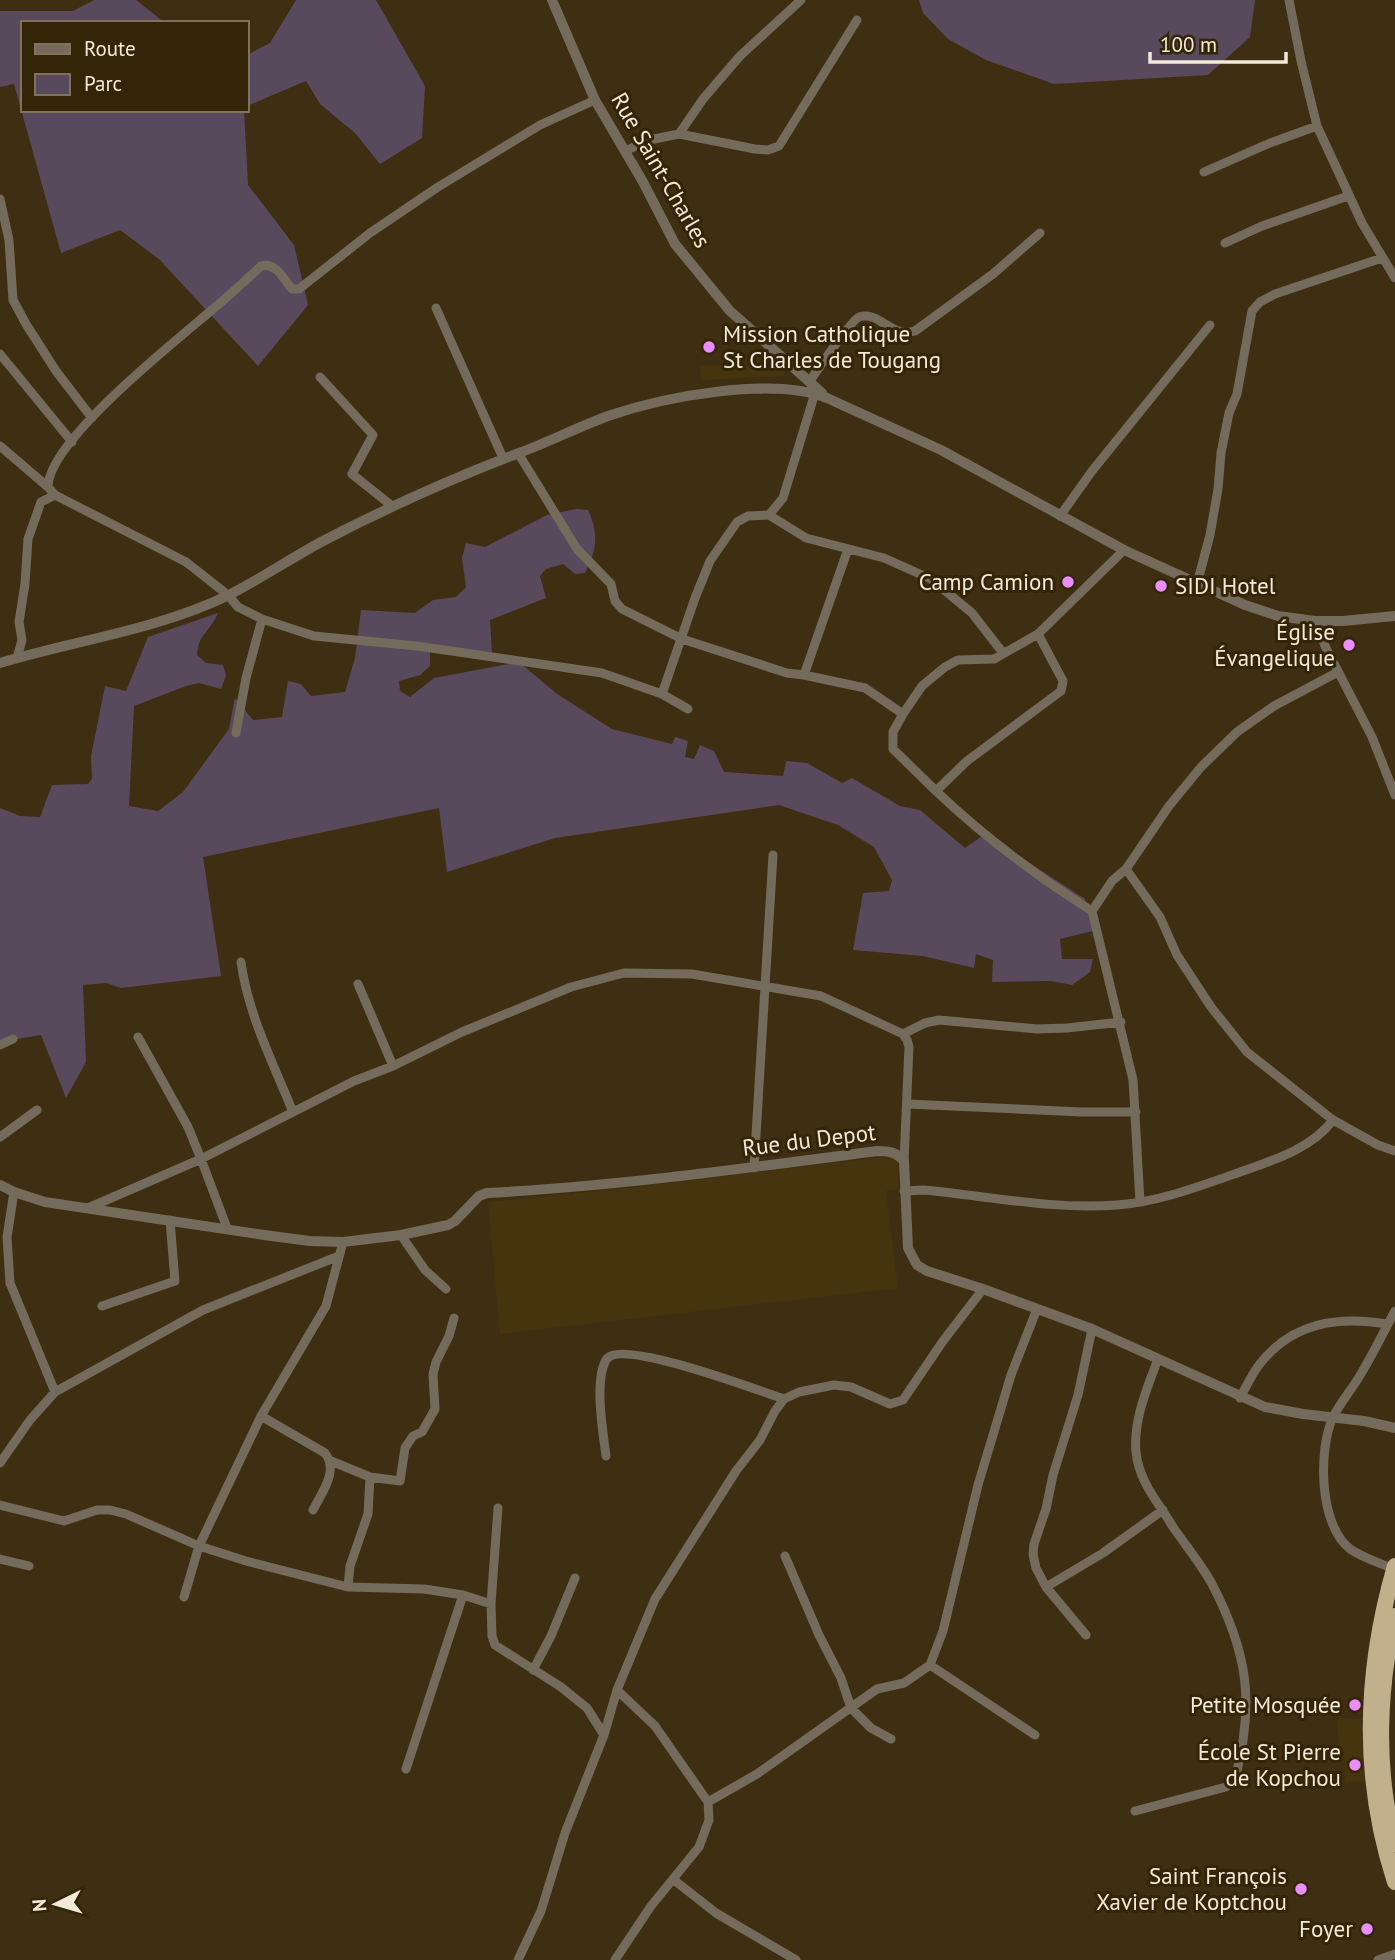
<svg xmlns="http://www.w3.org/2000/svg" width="1395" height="1960" font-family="'PT Sans',sans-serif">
<rect width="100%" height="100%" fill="#3e2f13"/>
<path fill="#46340f" d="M784 362V376L701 380 700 366Z
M882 1157 893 1158 897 1161 899 1189 886 1191 898 1288 500 1334 488 1202 629 1188Z
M1363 1718 1366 1781 1345 1782 1344 1749 1339 1747 1337 1720Z"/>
<path fill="#59495c" d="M94 0H136L165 23H23V110H244L248 185 294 245 308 305 258 366 159 259 120 230 61 253 14 84 0 87V11H73Z
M296 0H376L425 86 422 138 380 164 355 133 320 104 306 81 247 106V55L270 43Z
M919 0H1255L1250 37 1208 75 1054 84 986 60 948 39 923 13Z
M576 509 588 510C599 533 597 550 585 573L575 574 563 564 546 569 540 576 546 598 490 620 492 654 430 649V666L420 675 399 681 400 691 410 697 434 678 519 662 557 694 612 729 672 744 675 737 688 741 685 757 694 759 700 745 714 751 724 772 783 776 786 761 807 763 842 783 852 778 900 806 920 810 965 848 985 834 1085 899 1093 931 1060 939 1062 959H1093L1090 972 1072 985 1051 981 992 982 993 960 976 954 974 968 923 956 853 950 863 893 889 891 892 880 874 847 838 825 779 805 555 838 447 872 439 808 203 857 221 976 121 988 106 983 83 985 86 1062 66 1098 41 1035 0 1042V808L20 816 40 817 52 785 88 784 92 779 91 756 105 686 126 691 148 637 218 613C210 632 198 634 197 655L206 663 223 665 226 676 221 689 199 683 186 686 134 706 129 806 158 811 183 792 229 729 235 698 253 720 282 717 288 681 301 684 311 696 345 692 355 658 361 610 415 613 433 600 456 597 466 587 462 558 466 543 485 547 547 515Z"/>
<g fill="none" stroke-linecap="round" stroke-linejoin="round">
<path stroke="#746b5c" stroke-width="9" d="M1289 0 1301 61 1317 126 1362 223 1395 278
M595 100 540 125 438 187 370 233 299 289H292C283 278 276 262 261 266 245 281 229 296 213 309 177 340 48 441 48 487L55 495 186 562 228 595 238 607 262 619 314 636 417 646 602 673 662 694 688 709
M679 134 703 99 740 56 801 0
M625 151 649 140 679 134 755 149 768 150 779 146 857 20
M1204 172 1270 143 1317 126
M0 199 9 240 13 300 26 324 56 371 92 418
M1225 243 1262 226 1348 196
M436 308 503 458
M0 354 72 442
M320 377 373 435 352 474 392 506
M809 382C817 371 850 321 859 317 866 315 874 317 880 321 892 328 900 335 915 331L993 274 1040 233
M0 446 48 487
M518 453 577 549 611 584 615 601 622 609 682 639 787 673 804 675 848 549
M769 515 806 538 884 558 931 579 972 613 1003 653
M1060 516 1092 471 1210 325
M1197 584 1210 535 1218 489 1221 453 1229 413 1237 394 1252 311 1260 302 1275 294 1382 258
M1315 621 1326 648 1372 737 1395 795
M17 658 22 640 19 622 25 584 28 539 41 502 55 495
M804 675 865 688 903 714
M662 694 695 598 710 561 737 522 748 516 769 515 783 498 815 393
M236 733 246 678 262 619
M936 791 893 749V732L903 714 922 686 945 667 958 660 994 659 1038 634
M1126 869 1160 917 1177 955 1211 1007 1247 1052 1333 1120 1378 1145 1395 1151
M1092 911C1037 876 983 836 936 791L967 761 1061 691 1063 681 1038 634 1124 550
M241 962C248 1014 273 1063 293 1112
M358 984 393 1066
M903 1034 925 1023 939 1020 1037 1029 1067 1028 1121 1022
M0 1045 13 1039
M907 1104 1082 1112H1136
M0 1137 37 1110
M754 1168 773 855
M904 1191 924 1190C988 1196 1053 1210 1117 1205 1161 1202 1205 1184 1246 1170 1277 1159 1313 1147 1333 1120
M14 1192 7 1237 10 1283 55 1392
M1140 1202 1133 1080 1092 911 1112 881 1126 869 1169 806 1201 767 1237 732 1274 706 1338 672
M88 1208 201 1159 188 1127 138 1037
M227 1228 201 1159 354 1081 393 1066 462 1032 571 987 624 973 692 974 821 996 903 1034 907 1040 909 1047 904 1161
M401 1235 425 1270 446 1289
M102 1306 175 1281 170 1220
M1240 1398C1246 1387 1252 1374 1259 1365 1292 1322 1338 1316 1387 1324
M261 1416 199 1546 246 1561 348 1587 424 1589 463 1595 491 1604
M606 1456C603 1432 594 1381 606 1360 619 1337 760 1391 784 1399
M331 1461 370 1477 400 1481 405 1448 413 1436 422 1432 435 1409 433 1374 436 1362 449 1336 454 1318
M0 1463 30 1420 55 1392 203 1310 339 1256
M0 1505 64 1521 97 1510H110L126 1514 199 1546 184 1597
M498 1508 491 1604 492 1636 495 1645 561 1687 587 1708 604 1735
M313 1510C322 1492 339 1471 325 1453L261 1416 326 1306 343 1242
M785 1556 819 1635 841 1678 851 1708 871 1728 891 1739
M0 1559 29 1566
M1394 1569C1380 1563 1363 1558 1350 1549 1319 1525 1318 1450 1333 1417 1341 1401 1354 1387 1362 1372 1374 1352 1384 1331 1395 1311
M348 1587 350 1566 368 1514 370 1477
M1046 1587 1103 1553 1163 1510
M1086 1635 1046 1587 1036 1568 1033 1554 1034 1544 1046 1509 1053 1475 1078 1395 1092 1329
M930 1665 1035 1735
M533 1670 551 1636 575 1578
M406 1769 463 1595
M708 1802 757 1774 877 1689 904 1683 930 1665 943 1631 978 1485 1011 1375 1037 1309
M1135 1811 1226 1787 1235 1779C1255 1703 1248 1653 1212 1584 1201 1564 1186 1546 1173 1527 1158 1502 1139 1482 1136 1452 1133 1421 1147 1388 1158 1359
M674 1880 716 1913 796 1960
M518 1960 541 1911 565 1833 604 1735 617 1690 655 1599 736 1471 760 1440 775 1411 784 1399 799 1392 834 1385 851 1387 890 1404 903 1400 943 1341 983 1289
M615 1960 651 1906 699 1847 709 1820 708 1802 655 1726 617 1690
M1378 1960 1395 1954"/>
<path stroke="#746b5c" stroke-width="10" d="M552 0 595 100 643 182 675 244 730 311 822 393
M0 663C76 640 157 630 229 595 260 579 290 559 321 542 386 508 451 479 519 453 549 442 578 427 608 416 663 397 772 376 827 398L941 450 1124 550 1245 605 1278 616 1315 621H1343L1395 616
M0 1185 14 1192 45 1202 264 1235 310 1241 343 1242 401 1235 448 1225 455 1221 479 1196 487 1193C618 1186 748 1168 877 1151 889 1151 896 1152 904 1161L908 1248 917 1265 927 1271 983 1289 1092 1329 1265 1407 1303 1414 1364 1421 1395 1428"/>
<path stroke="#c2af8c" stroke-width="16" d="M1395 1566C1365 1670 1361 1778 1395 1882
M1395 1616C1378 1689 1375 1771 1395 1844"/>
</g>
<g fill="#ea8dfd" stroke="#342509" stroke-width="2.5">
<circle cx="709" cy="347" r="7"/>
<circle cx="1068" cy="582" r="7"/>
<circle cx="1161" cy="586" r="7"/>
<circle cx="1349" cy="645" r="7"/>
<circle cx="1355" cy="1705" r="7"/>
<circle cx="1355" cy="1765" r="7"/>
<circle cx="1301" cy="1889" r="7"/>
<circle cx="1367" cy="1929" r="7"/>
</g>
<g text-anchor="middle" stroke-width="6" stroke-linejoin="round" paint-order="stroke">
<g font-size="23" fill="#f2e9d9" stroke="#342509">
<text transform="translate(661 170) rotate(60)" y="8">Rue Saint-Charles</text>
<text transform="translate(809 1140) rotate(-7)" y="8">Rue du Depot</text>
</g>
<g font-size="23" fill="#f2e9d9" stroke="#342509" text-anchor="end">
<text x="723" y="342" text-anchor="start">Mission Catholique<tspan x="723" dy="26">St Charles de Tougang</tspan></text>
<text x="1054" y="590">Camp Camion</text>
<text x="1175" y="594" text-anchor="start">SIDI Hotel</text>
<text x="1335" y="640">Église<tspan x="1335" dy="26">Évangelique</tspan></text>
<text x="1341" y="1713">Petite Mosquée</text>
<text x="1341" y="1760">École St Pierre<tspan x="1341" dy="26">de Kopchou</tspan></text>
<text x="1287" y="1884">Saint François<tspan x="1287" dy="26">Xavier de Koptchou</tspan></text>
<text x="1353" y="1937">Foyer</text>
</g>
</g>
<rect x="21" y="21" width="228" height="91" fill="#342509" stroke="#80735c" stroke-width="2"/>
<rect x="35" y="44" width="35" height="10" fill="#746b5c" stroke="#80735c" stroke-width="2"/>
<text x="84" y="56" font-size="21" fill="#f2e9d9">Route</text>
<rect x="35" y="74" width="35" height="21" fill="#59495c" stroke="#80735c" stroke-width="2"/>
<text x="84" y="91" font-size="21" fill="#f2e9d9">Parc</text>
<g transform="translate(56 1904) rotate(265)" stroke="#342509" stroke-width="5" paint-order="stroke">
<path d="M0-5L12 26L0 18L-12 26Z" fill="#f2e9d9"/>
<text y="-10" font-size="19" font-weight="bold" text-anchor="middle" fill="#f2e9d9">N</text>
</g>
<path d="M1150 52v10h136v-10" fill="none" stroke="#f2e9d9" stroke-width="3.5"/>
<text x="1160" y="52" font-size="21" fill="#f2e9d9" stroke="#342509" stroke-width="5" paint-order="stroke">100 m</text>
</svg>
